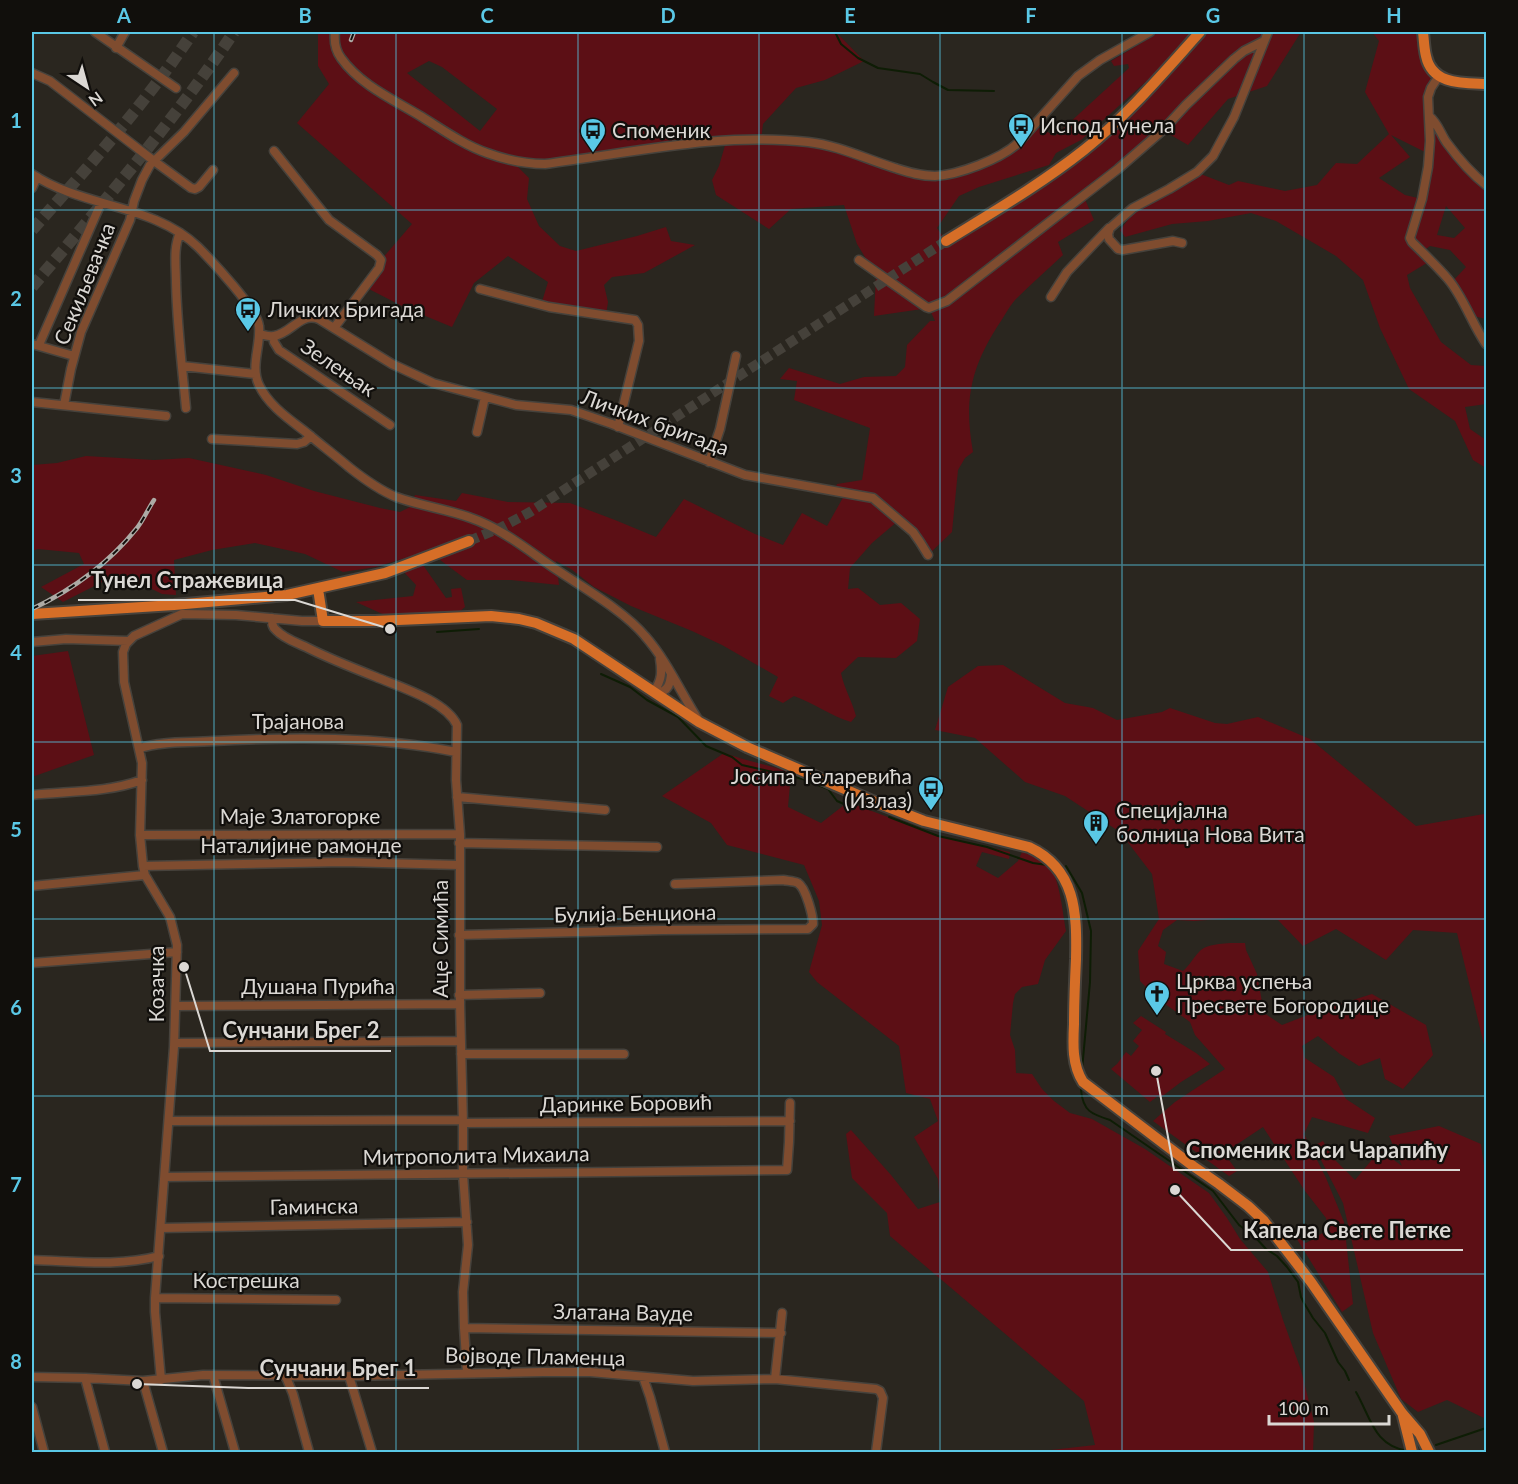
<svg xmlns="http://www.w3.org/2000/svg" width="1518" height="1484" font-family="Lato,sans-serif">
<rect width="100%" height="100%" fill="#2a261f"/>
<path fill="#5c0f15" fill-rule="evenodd" d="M318 32H836L864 61 825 80 796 88 763 124 761 140 797 141 935 176 1001 156 1027 133 1040 128 1055 136 1129 68 1128 64 1114 66 1111 61 1143 42 1157 32H1192L1151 77 1081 140 1056 153 1049 165 979 187 959 196 937 228 946 241 1086 149 1200 32H1301L1267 86 1228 99 1188 145 1162 130 1084 197 1094 220 1058 242 1063 255C1047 270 1030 285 1015 300 1008 308 1003 319 997 327 970 370 964 402 973 452L965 458 958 470 952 532 928 555 899 520 872 543 850 568 848 589 858 588 880 605 901 603 920 619 917 641 896 658 858 657 841 673C844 688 852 701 856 716L851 722C831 716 814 703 794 696L783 703 769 696 778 677 722 645 692 631 631 606 594 587 571 569 556 561 559 585 511 580H467L428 551 376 567 343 572 305 554 255 543 212 550 174 560 176 595 162 594 150 588 110 578 63 602 41 587 84 564 79 553 38 549 32 551V465L57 463 86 456 154 460 189 458 266 475 314 491 380 508 400 512 410 507 415 495 456 501 462 493 508 502 570 503 615 520 656 537 684 499 755 534 783 545 802 513 827 526 845 494 834 492 837 484 862 480 870 428 794 400 797 381 780 379 789 368 840 384 864 377 896 376 905 367 907 345 930 321H935L929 308 874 316 876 275 857 244 844 205 791 209 769 229 716 195 712 180 719 166 726 142 589 158 514 163 529 178 527 199 539 226 560 246 576 251 637 236 666 227 671 241 695 245 644 273 612 277 604 285 608 302 606 315 541 305 548 282 508 256 474 283 452 327 406 308 365 287 381 260 412 224 297 123 329 84 318 66ZM429 61 442 67 497 109 480 131 407 73Z
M1372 32H1419L1431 68 1429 117 1486 185V319L1469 315 1451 283 1466 267 1450 250 1430 246 1422 252 1430 261 1407 275 1410 288 1441 342 1471 365 1486 366V404L1465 407 1470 429 1486 440V468L1473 460 1455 421 1409 389 1380 328 1363 280 1336 256 1276 221 1251 213 1208 221 1172 224 1125 237 1120 230 1135 211 1198 173 1229 185 1238 181 1285 191 1317 185 1336 163 1357 164 1389 134 1365 92 1379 41ZM1391 135 1429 154 1422 199 1405 195 1379 178 1410 157ZM1446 206 1465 228 1454 238 1437 235Z
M423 565 446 598 452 597 451 589 461 588 465 607 459 612 389 617 356 602 413 596 416 585 402 570Z
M68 651 94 755 32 777V656Z
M1003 665 1065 703 1093 708 1117 720 1162 712 1170 708 1215 723 1227 724 1258 717 1310 739 1416 826 1484 814 1486 810V1053L1457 933 1413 930 1386 960 1336 929 1303 946 1278 920 1234 918 1194 921 1177 920 1163 930 1158 946 1166 952 1164 964 1183 971C1190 965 1193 958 1199 952 1207 942 1233 943 1245 943L1246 950 1257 974 1264 1013 1282 1025 1318 1011 1372 994 1426 1025 1433 1055 1403 1089 1385 1079 1380 1058 1359 1066 1340 1054 1318 1036 1302 1046 1305 1058 1334 1077 1346 1099 1375 1118 1368 1133 1312 1117 1304 1134 1326 1178 1344 1222 1353 1304 1342 1312 1295 1236 1306 1243 1329 1229 1326 1218 1305 1191 1263 1127 1224 1153 1237 1171 1229 1176 1153 1121 1175 1102 1225 1069 1195 1035 1190 1022 1157 998 1140 981 1138 951 1159 919 1152 874 1120 832 1065 796 1025 782 975 738 935 730 948 687 978 666Z
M724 753C747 761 769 765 791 773L788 807 821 823 848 802 938 836 1010 852 1009 859 982 852 976 866 998 878 1018 861 1022 852C1033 856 1044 860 1051 869 1060 882 1063 915 1066 931L1045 960 1038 984 1022 987 1015 994 1013 1003 1010 1035 1015 1050 1016 1073 1032 1074 1042 1089 1054 1101 1070 1113 1092 1119 1145 1149 1209 1193 1227 1218 1240 1239 1268 1272 1283 1320 1301 1370 1314 1422 1313 1452H1041L1051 1450 1095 1445 1084 1401 890 1236 887 1213 852 1178 846 1134 851 1130 891 1175 918 1209 940 1202 938 1179 914 1137 938 1121 930 1099 906 1093 899 1046 817 982 809 972 822 925 819 901 804 865 727 845 711 823 662 796Z
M1141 1016 1166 1032 1165 1034 1196 1053 1210 1064 1181 1082 1160 1098 1158 1096 1150 1102 1111 1069 1117 1064 1126 1052 1131 1056 1139 1046 1133 1041 1142 1030 1133 1023Z
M1439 1126 1481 1144 1486 1180V1419L1447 1400 1418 1412 1401 1399 1373 1333 1343 1203 1320 1158 1317 1144 1323 1141 1333 1158 1355 1180 1380 1150 1402 1166 1389 1136Z"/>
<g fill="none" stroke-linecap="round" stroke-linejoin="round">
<path stroke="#0e1d05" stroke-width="2" d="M835 32 841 44 858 58 878 68 920 74 933 82 948 90 994 91
M437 632 479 629
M601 674 630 687 647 700 678 717 706 746 732 757 742 765 803 779 828 789 837 801 853 808
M889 817 938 836 987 847 1033 863 1047 865
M1066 866 1082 893 1091 931 1090 982 1082 1070
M1081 1090C1083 1111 1091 1114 1110 1120L1213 1191 1239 1225 1256 1238 1266 1249 1277 1256 1287 1267 1298 1282 1301 1297 1304 1303 1313 1318 1325 1333 1338 1362 1345 1371 1349 1380
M1356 1392C1371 1418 1374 1446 1408 1451
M1436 1445 1486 1428"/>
<path stroke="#45413a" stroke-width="10" stroke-dasharray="10 5" stroke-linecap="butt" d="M469 541 502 527 530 512 946 241"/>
<path stroke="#45413a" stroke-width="12" stroke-dasharray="12 6" stroke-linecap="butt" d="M32 230C89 166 146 103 193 32
M32 287C102 204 173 122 234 32"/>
<defs>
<path id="minor" d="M95 32 176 88
M335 32C334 41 335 50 341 58 360 85 394 100 422 117 443 130 464 145 487 153 506 160 524 164 545 164 632 153 720 132 808 142 837 145 866 159 895 168 908 172 920 176 935 176 958 175 1001 159 1018 143L1078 76 1100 60 1150 32
M116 48 125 32
M32 73 50 81 154 161 191 188 195 189 199 187 213 170
M1439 76 1431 88 1428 97 1430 141 1428 167 1422 199 1410 238 1412 242C1424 254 1437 266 1448 279 1464 298 1472 324 1486 344
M1429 116C1438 123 1441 135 1447 143 1458 158 1472 174 1486 185
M274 151 329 220 377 255 381 260 379 268 334 328
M32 174C83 208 154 204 198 247 211 260 258 310 259 326 261 346 250 366 259 385 269 406 289 419 307 433 321 445 336 456 350 468 364 479 379 490 396 497 421 506 447 509 471 518 503 529 530 552 557 570 585 589 624 611 645 636 667 661 681 693 699 721
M32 188 37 177
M180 233C173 248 176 266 176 283 177 325 182 366 186 408
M1182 243 1173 241 1123 250 1118 249 1109 239 1108 234 1110 228 1133 208 1169 189 1197 172 1213 156 1234 117 1268 32
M859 260 926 307 929 308 947 301 1118 169 1163 130 1186 105 1234 59 1244 51 1264 41
M480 289 549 307 635 320 638 325 639 341 618 427
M1051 297 1067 272 1109 228
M259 334C264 335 269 337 274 336 292 333 300 312 319 319L392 364 433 383 516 405 571 410 612 424 745 475 873 498 913 532 920 542 928 555
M273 337 274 342 279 350 390 425
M32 344 74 356
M39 345 101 203
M182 366 255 374
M32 402 166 416
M64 405 71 369 81 332 130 220 134 201 142 180 150 165 184 132 234 73
M477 432 485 397
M212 439 297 444 304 442 311 436
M709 462 720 429 736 356
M272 618C272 623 272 627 276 630 284 639 298 643 308 648 330 659 353 668 376 677 400 687 446 701 457 725L456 780 460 834V1004L463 1123V1174L468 1245 463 1292 464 1328 467 1373
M32 642 66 639 128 641
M654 691C662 680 662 672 660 659
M658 693C668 691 670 684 671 675
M140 748C162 741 189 743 213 741 294 737 376 736 456 752
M32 795C69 791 106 793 142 780
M457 797 605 810
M140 835 460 834
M459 843 657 847
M143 866 344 862 459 865
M32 886 145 875
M459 935 662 930 808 929 813 924C813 916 806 888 798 883 794 881 788 881 783 880L675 884
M32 963 177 952
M459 995 540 993
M176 1006 460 1004
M175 1043 461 1041
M461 1054H624
M169 1121 463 1120
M463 1123 790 1121
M165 1177 787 1170 789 1142 790 1103
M161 1228 467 1222
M32 1260C74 1261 118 1267 159 1256
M155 1298 336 1300
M464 1328 781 1333
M213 1375 235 1452
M349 1376 372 1452
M32 1377 85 1378 143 1381 203 1375 349 1376 544 1372H590L693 1381 775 1379 876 1389 880 1391 883 1398 876 1452
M286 1377 293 1394 309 1452
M643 1377 650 1397 665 1452
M85 1378 105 1452
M775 1379 782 1313
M161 1380 155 1312V1298L174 1047 177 945 170 917 145 875 143 866 140 835 142 763 124 682 123 652 126 644 134 636 182 614 236 615 302 621H323
M143 1381 163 1452
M32 1407 44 1452"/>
<path id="major" d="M1423 32C1424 40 1424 48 1426 56 1432 85 1463 83 1486 84
M946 241C993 212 1041 184 1084 150 1127 116 1164 72 1200 32
M318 589 323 621H375L491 616 519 619 536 623 574 639 699 722 747 747 870 800 924 821 1029 847C1076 869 1077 913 1076 959 1075 980 1074 1002 1074 1024 1073 1044 1072 1065 1083 1082L1193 1166 1219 1184 1248 1206 1264 1221 1311 1282 1402 1413 1420 1434 1429 1452
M32 614 174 605 287 595 385 573 469 541
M1403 1416 1412 1452"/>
</defs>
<use href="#minor" stroke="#46423c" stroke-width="11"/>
<use href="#major" stroke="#46423c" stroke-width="14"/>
<use href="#minor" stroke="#7f4c2f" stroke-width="8"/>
<use href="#major" stroke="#d66e27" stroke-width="10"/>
<defs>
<path id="rail" d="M351 40 354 32
M32 609C72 590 109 563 137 528 144 519 148 509 154 500"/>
</defs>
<use href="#rail" stroke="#adaaa5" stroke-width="4.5"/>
<use href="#rail" stroke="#110f0c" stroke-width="2" stroke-dasharray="7" stroke-linecap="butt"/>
</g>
<path fill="none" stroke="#5ac8e6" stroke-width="1.5" stroke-opacity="0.55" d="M214 32V1452M396 32V1452M578 32V1452M759 32V1452M940 32V1452M1122 32V1452M1304 32V1452M32 210H1486M32 388H1486M32 565H1486M32 742H1486M32 919H1486M32 1096H1486M32 1274H1486"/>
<defs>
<symbol id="bus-pin" viewBox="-11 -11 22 30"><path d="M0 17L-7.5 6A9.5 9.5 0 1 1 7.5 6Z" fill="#5ac8e6" stroke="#110f0c"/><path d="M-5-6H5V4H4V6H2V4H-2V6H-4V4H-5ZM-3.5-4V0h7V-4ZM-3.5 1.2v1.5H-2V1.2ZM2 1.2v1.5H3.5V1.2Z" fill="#111"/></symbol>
<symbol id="building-pin" viewBox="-11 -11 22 30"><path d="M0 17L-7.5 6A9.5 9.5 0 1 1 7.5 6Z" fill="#5ac8e6" stroke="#110f0c"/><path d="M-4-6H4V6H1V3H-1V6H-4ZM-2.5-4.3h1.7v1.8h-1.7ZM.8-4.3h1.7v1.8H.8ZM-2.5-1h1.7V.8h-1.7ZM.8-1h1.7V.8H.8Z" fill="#111"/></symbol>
<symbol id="church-pin" viewBox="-11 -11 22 30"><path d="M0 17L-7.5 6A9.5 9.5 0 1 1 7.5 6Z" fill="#5ac8e6" stroke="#110f0c"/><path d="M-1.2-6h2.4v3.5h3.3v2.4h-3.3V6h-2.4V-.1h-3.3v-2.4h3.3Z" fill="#111"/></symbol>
</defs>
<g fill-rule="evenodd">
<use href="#bus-pin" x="1006" y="111" width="30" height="40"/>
<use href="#bus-pin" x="578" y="116" width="30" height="40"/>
<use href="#bus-pin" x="233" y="295" width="30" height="40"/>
<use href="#bus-pin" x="916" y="774" width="30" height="40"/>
<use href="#building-pin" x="1081" y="808" width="30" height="40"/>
<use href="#church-pin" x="1142" y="979" width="30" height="40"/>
</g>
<g text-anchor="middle" stroke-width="4.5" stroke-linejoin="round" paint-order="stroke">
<g font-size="21" fill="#dbd8d4" stroke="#110f0c" text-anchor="start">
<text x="1040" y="133">Испод Тунела</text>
<text x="612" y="138">Споменик</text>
<text x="268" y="317">Личких Бригада</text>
<text x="912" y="784" text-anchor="end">Јосипа Теларевића<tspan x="912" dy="24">(Излаз)</tspan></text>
<text x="1116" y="818">Специјална<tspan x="1116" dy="24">болница Нова Вита</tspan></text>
<text x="1176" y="989">Црква успења<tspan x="1176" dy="24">Пресвете Богородице</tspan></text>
</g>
<g font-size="21" fill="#dbd8d4" stroke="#110f0c">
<text transform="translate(85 284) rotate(-68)" y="7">Секиљевачка</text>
<text transform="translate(338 368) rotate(34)" y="7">Зелењак</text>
<text transform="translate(655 423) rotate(20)" y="7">Личких бригада</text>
<text x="298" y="729">Трајанова</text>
<text x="300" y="824">Маје Златогорке</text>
<text x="301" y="853">Наталијине рамонде</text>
<text transform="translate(635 914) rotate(-1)" y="7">Булија Бенциона</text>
<text transform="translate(441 939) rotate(-90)" y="7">Аце Симића</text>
<text transform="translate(157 984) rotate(-90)" y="7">Козачка</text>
<text x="318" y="994">Душана Пурића</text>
<text transform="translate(626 1104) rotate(-1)" y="7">Даринке Боровић</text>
<text transform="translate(476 1156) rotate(-1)" y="7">Митрополита Михаила</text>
<text transform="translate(314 1207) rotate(-1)" y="7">Гаминска</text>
<text x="246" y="1288">Кострешка</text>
<text transform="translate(623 1313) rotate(1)" y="7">Златана Вауде</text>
<text transform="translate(535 1357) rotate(1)" y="7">Војводе Пламенца</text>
</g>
</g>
<path fill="none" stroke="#dbd8d4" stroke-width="2" d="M390 629L295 600H78M184 967L210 1051H391M1156 1071L1174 1170H1460M1175 1190L1231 1250H1463M137 1384L248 1388H429"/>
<g fill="#dbd8d4" stroke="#110f0c" stroke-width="2">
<circle cx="390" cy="629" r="6"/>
<circle cx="184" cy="967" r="6"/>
<circle cx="1156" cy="1071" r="6"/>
<circle cx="1175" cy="1190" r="6"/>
<circle cx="137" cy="1384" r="6"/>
</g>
<g font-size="22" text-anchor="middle" font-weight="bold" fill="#dbd8d4" stroke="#110f0c" stroke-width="4.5" stroke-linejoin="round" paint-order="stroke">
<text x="187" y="588">Тунел Стражевица</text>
<text x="301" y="1038">Сунчани Брег 2</text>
<text x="1317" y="1158">Споменик Васи Чарапићу</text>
<text x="1347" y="1238">Капела Свете Петке</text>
<text x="338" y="1376">Сунчани Брег 1</text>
</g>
<rect width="1518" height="1484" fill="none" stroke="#110f0c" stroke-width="66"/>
<g transform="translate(87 87) rotate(144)" stroke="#110f0c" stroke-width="4.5" paint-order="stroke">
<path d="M0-4.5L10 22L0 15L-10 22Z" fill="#dbd8d4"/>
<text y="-9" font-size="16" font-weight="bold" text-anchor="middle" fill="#dbd8d4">N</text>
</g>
<path d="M1269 1415v9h120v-9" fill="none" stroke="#dbd8d4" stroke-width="3"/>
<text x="1278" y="1415" font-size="18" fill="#dbd8d4" stroke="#110f0c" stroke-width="4.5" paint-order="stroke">100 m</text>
<rect x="33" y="33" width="1452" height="1418" fill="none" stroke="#5ac8e6" stroke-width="2"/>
<g font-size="20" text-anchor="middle" font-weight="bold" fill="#5ac8e6">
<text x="124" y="23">A</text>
<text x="305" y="23">B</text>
<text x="487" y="23">C</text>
<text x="668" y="23">D</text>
<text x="850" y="23">E</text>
<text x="1031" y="23">F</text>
<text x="1213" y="23">G</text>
<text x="1394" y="23">H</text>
<text x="16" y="128">1</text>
<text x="16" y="306">2</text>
<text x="16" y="483">3</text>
<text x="16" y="660">4</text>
<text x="16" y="837">5</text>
<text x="16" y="1015">6</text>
<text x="16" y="1192">7</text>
<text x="16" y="1369">8</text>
</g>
</svg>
